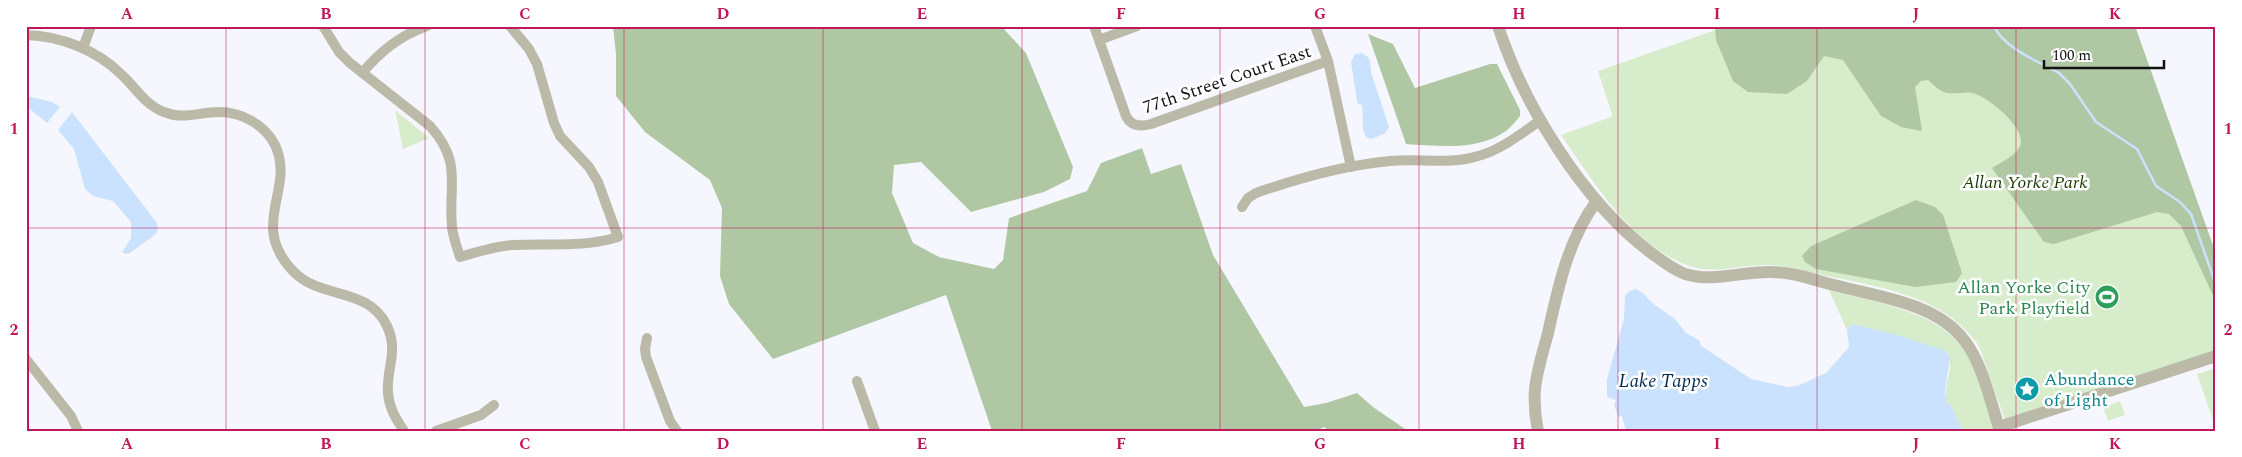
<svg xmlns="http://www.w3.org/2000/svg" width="2242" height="457" font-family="Spectral,serif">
<rect width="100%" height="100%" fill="#f6f7fe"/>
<path fill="#d6ecca" d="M1727 26H2135L2216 254V351L2005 420C1999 402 1992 384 1986 366 1983 358 1981 348 1976 342 1942 296 1880 287 1827 276 1807 272 1788 265 1768 265 1736 264 1713 277 1682 263 1627 239 1594 182 1561 135L1611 117 1612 114 1598 71Z
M395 110 429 138 403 149Z
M1829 290C1871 302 1932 309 1961 346 1978 367 1986 405 1995 431H1963C1957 422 1947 410 1946 399 1944 385 1955 365 1947 353L1851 324 1847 330Z
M2216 368V429L2197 374Z
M2120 401 2125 415 2108 421 2103 407Z"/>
<path fill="#b0c7a3" d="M613 26H1001L1026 53 1073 167 1070 179 1044 192 971 212 921 162 894 165 892 193 913 243 939 257 994 269 1003 260 1009 218 1087 191 1101 163 1142 148 1151 174 1181 164 1213 255 1304 407 1326 403 1357 393 1373 407 1408 431H1327L1325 427 1315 431H992L946 295 773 359 729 304 720 276 722 208 710 180 645 132 616 96V54Z
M1715 26H2135L2216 254V302L2181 226 2169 214 2157 212 2054 244 2044 242 1992 168C2001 162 2016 156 2020 146 2027 129 1992 101 1978 95 1967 89 1955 96 1944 92 1938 90 1933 84 1928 80L1921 81 1915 87 1922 131 1901 127 1881 116 1843 60 1824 56 1807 81 1787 94 1748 92 1733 81 1716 40Z
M1368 34 1393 44 1415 88 1490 64H1497L1520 110V116C1516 121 1511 127 1506 131 1478 151 1439 146 1406 144Z
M1916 200 1935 207 1943 215 1962 273 1956 282 1915 287 1816 269 1805 262 1802 256 1811 246Z"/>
<path fill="#cae2fd" d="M1362 53 1368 57 1370 62 1371 72 1389 127 1385 133 1372 139 1367 138C1360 128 1364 117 1362 105L1358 104 1357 101 1351 62 1355 54Z
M26 96 52 102 60 107 47 123 26 106Z
M72 112 157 223 158 229 156 234 130 253 126 254 122 252 131 238V222L113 201 93 196 85 189 74 149 58 130Z
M1636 289 1643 293 1652 303 1675 319 1686 333 1700 341V345L1751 379 1788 387 1797 386 1826 373 1849 347 1847 330 1851 324 1894 334 1946 351 1950 358 1945 392 1947 405 1950 404 1963 431H1626L1622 416 1618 417 1614 404 1616 400 1607 397V379L1624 319 1625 296 1628 292Z"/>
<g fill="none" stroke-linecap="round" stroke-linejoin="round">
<path stroke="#cae2fd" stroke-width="2.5" d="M1994 26C2001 43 2026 56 2042 64
M2051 69 2059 73 2070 84 2096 122 2137 149 2156 186 2180 202 2191 214 2216 285"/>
<path stroke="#bbbaa8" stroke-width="10" d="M323 26 339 52 350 63 430 126C463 163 448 184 452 227 453 237 457 247 460 257 477 252 495 246 513 245 549 243 583 248 618 237L598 182 589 167 560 136 554 123 537 64 529 49 510 26
M1094 26 1126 116C1131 126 1140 127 1151 124L1328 61
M1315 26 1328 61 1351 167
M26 35C61 36 97 50 122 75 136 88 145 105 164 112 184 120 199 112 219 112 242 112 265 125 275 145 296 189 248 224 293 271 320 300 368 286 387 326 399 352 386 368 388 393 389 408 396 419 404 431
M1099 40 1137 26
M83 48 91 26
M362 73C381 51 399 36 427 26
M1242 207 1248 198 1256 193C1299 178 1345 165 1390 161 1419 158 1450 165 1478 156 1501 150 1522 133 1541 120
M647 338 645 349 646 357 670 421 677 431
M26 359 71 416 78 431
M857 381 875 431
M436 431 481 415 494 405"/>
<path stroke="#bbbaa8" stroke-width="12" d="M1498 26C1524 106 1583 201 1650 252 1661 260 1672 269 1685 274 1714 283 1742 271 1771 272 1794 272 1816 281 1838 286 1879 297 1936 303 1964 340 1982 362 1991 403 2000 431
M1999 427 2216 356
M1538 431C1535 417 1534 403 1535 389 1537 370 1543 352 1548 333 1558 288 1568 240 1596 202"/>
</g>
<path fill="none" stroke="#c2185b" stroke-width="1" stroke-opacity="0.55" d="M226 26V431M425 26V431M624 26V431M823 26V431M1022 26V431M1220 26V431M1419 26V431M1618 26V431M1817 26V431M2016 26V431M26 228H2216"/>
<defs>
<symbol id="stadium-disc" viewBox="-11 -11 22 22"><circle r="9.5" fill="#2e9e5b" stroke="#fff"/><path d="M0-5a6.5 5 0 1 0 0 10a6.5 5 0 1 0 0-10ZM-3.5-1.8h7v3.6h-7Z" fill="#fff"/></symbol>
<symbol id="sight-disc" viewBox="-11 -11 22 22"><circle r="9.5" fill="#0f9aa8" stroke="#fff"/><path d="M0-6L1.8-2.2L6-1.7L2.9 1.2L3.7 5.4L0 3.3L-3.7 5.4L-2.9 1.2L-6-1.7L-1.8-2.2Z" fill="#fff"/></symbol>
</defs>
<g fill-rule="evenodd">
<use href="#stadium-disc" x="2093" y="283" width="28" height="28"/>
<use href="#sight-disc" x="2013" y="375" width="28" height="28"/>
</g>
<g text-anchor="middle" stroke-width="5" stroke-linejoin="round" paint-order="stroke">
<g font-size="18" fill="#111214" stroke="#fff">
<text transform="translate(1227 79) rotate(-19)" y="6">77th Street Court East</text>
</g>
<g font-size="18" font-style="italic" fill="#1f3c05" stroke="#fff">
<text x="2025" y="188">Allan Yorke Park</text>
</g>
<g font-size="18" fill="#27864d" stroke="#fff" text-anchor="end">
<text x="2090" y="293">Allan Yorke City<tspan x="2090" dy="21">Park Playfield</tspan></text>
</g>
<g font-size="18" fill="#0d838f" stroke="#fff" text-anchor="start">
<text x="2044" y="385">Abundance<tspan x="2044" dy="21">of Light</tspan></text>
</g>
<g font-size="19" font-style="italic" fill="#002b53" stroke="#fff">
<text x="1663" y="387">Lake Tapps</text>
</g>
</g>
<rect width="2242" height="457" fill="none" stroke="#ffffff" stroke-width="55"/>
<path d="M2044 60v8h120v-8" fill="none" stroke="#111214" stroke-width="2.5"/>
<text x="2052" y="60" font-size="15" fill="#111214" stroke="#ffffff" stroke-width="4" paint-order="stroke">100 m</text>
<rect x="28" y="28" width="2186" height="402" fill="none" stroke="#c2185b" stroke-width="2"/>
<g font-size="16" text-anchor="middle" font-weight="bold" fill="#c2185b">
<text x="127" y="19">A</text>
<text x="326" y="19">B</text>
<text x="525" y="19">C</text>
<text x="723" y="19">D</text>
<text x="922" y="19">E</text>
<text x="1121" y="19">F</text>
<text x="1320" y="19">G</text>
<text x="1519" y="19">H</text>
<text x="1717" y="19">I</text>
<text x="1916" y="19">J</text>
<text x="2115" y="19">K</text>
<text x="14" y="134">1</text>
<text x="2228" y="134">1</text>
<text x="14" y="335">2</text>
<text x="2228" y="335">2</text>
<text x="127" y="449">A</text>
<text x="326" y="449">B</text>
<text x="525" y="449">C</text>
<text x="723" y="449">D</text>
<text x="922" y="449">E</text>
<text x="1121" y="449">F</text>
<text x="1320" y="449">G</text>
<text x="1519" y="449">H</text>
<text x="1717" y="449">I</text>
<text x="1916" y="449">J</text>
<text x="2115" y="449">K</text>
</g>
</svg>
